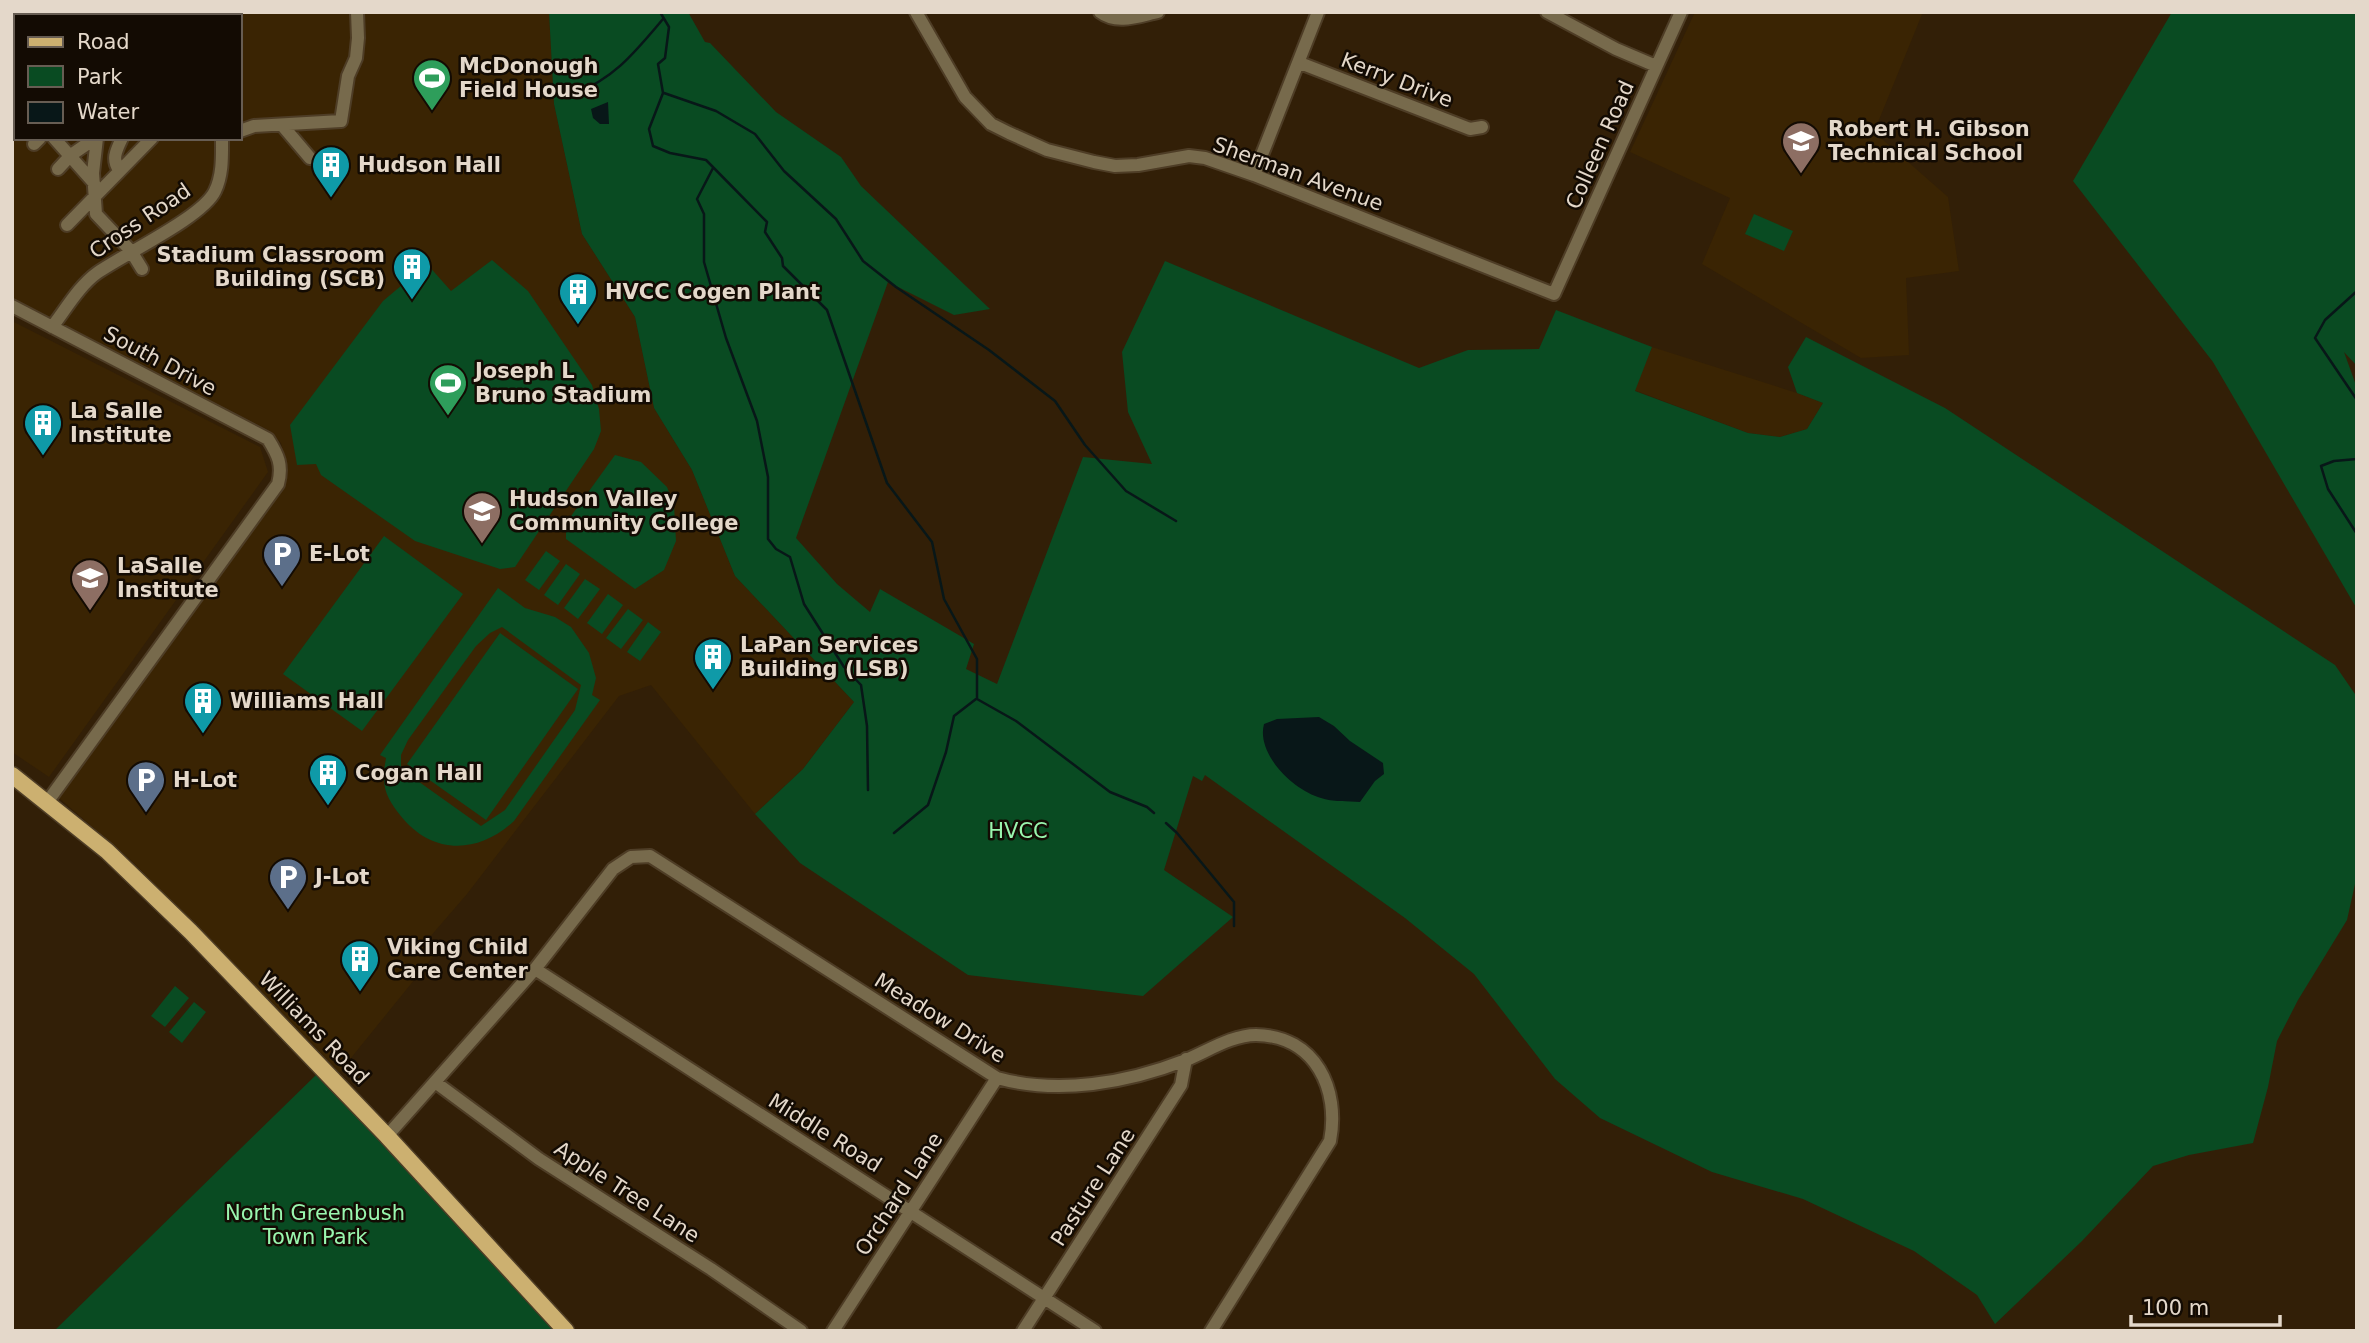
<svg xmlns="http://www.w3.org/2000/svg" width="2369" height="1343" font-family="'DejaVu Sans',sans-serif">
<rect width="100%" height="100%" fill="#321f07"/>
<path fill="#3a2403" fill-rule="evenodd" d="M12 12H549L554 104 582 234 635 317 654 408 692 470 735 576 854 702 803 769 755 814 651 685 619 696 467 894 429 938 440 948 338 1074 132 861 59 798 265 514 287 478V466L281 443 270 431 12 298ZM16 16H240V138H16Z
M1695 12H1923L1874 132 1948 197 1959 271 1906 278 1909 355 1861 358 1702 264 1730 198 1630 152Z
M12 321 260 447 268 472 49 777 12 752Z
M1652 347 1797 393 1823 403 1807 429 1780 437 1748 433 1634 390Z"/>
<path fill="#094b22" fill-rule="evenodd" d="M549 12H688L705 42 710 43 776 112 841 157 861 186 990 309 954 315 888 282 796 538 837 584 870 612 880 589 974 644 966 669 997 684 1083 457 1152 464 1128 412 1122 352 1165 261 1419 368 1468 350 1539 349 1556 310 1652 347 1635 391 1748 433 1780 437 1807 429 1823 403 1797 393 1788 367 1806 337 1945 408 2335 665 2357 697V875L2347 920 2298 1000 2277 1041 2268 1087 2253 1143 2189 1155 2153 1166 2082 1241 1995 1324 1977 1295 1914 1251 1803 1199 1712 1172 1600 1118 1555 1079 1474 974 1405 918 1205 775 1202 781 1193 776 1164 870 1233 917 1143 996 968 975 800 863 755 814 803 769 854 702 735 576 692 470 654 408 635 317 582 234 554 104Z
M2172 12H2357V366L2344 352 2357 388V609L2213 362 2073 181Z
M1754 214 1793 231 1784 251 1745 234Z
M492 260 528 291 592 385 599 409 601 431 594 449 515 567 500 569 415 541 321 475 316 464 297 465 290 425 383 301 427 264 451 291Z
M615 455 641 462 667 487 674 505 676 541 664 570 635 589 566 539V523Z
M384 536 463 594 362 731 283 674Z
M546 551 560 561 539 590 525 580Z
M566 564 580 574 558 605 544 595Z
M585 579 600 589 578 619 564 608Z
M498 588 525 608 555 617 571 627 589 653 596 678 592 695 600 700 514 821C478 855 431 855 400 815 392 805 384 793 384 780 383 773 385 765 386 758L380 755ZM502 627 581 685 575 710 505 810 481 826 401 769V755L408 740 476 646 490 633Z
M608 594 623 605 602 634 587 623Z
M628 609 643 620 621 649 606 638Z
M648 622 661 632 640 661 627 652Z
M500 633 578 689 486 820 407 764Z
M175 986 189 998 165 1027 151 1016Z
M194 1002 206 1012 182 1043 169 1032Z
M317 1074 558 1331H54Z"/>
<path fill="#081718" d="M608 102 609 124H600L593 118 591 109Z
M1319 717 1334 726 1350 741 1383 763 1384 774 1375 781 1360 802C1348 801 1332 802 1321 798 1293 790 1256 754 1264 724L1277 719Z"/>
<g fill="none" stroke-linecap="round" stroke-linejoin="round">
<path stroke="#081718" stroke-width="2.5" d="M660 12 669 27 665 58 658 64 663 93 649 129 653 146 670 153 706 160 767 222 765 232 782 258 783 266 827 310 887 483 932 542 944 599 977 659V699L1016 721 1110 792 1147 807 1154 813
M664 93 716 111 755 134 784 171 836 219 863 261 896 287 989 350 1055 401 1085 445 1126 491 1176 521
M574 94C615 78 635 52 663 19
M713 168 697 199 704 214V262L726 338 757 421 768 477V539L776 549 790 557 804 604 844 667 861 685 867 726 868 790
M2357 291 2325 320 2315 338 2357 400
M2357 459 2334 461 2321 466 2328 489 2357 534
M1166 823 1177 833 1234 902V926
M894 833 928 805 946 752 954 716 976 699"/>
<defs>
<path id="minor" d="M63 12 66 16
M152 12H161
M916 12 965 97 991 124 1009 133 1047 150 1094 162 1115 166 1138 165 1189 156 1205 158 1254 175 1554 294 1681 12
M1100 12C1117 25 1139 16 1158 12
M1547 12 1616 49 1656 66
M1300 63 1470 129 1482 127
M12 84 16 80
M12 97 16 99
M282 125 310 158
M240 131 254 126 341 121 348 76 356 58 358 38 357 12
M54 138 94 183
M97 138 93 173 96 214 131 251 142 269
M34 144 40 138
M58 169 71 155 87 144
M119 170C111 159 117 149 122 138
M1254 175 1318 12
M67 225 152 138
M12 306 268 439C278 455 283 465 278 484L48 801
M52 327C66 309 79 286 97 273 124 254 203 217 215 191 223 174 222 156 222 138
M535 969 1095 1331
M435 1082 539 1159 711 1269 801 1331
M387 1136 535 969 613 869 631 857 650 856 997 1078C1059 1095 1127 1083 1186 1060 1208 1051 1232 1035 1256 1035 1316 1036 1340 1090 1330 1141L1211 1331
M833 1331 997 1078
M1023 1331 1181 1085 1186 1059"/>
<path id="major" d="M12 775 107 851 191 932 387 1136 566 1331"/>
</defs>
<use href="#minor" stroke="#4e3d26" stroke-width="16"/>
<use href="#major" stroke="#4e3d26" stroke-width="19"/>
<use href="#minor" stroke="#776a4c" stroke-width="12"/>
<use href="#major" stroke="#ccb070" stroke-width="16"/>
</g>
<defs>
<symbol id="stadium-pin" viewBox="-11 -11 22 30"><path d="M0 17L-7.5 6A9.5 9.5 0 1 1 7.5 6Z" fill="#2e9e5b" stroke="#130b03"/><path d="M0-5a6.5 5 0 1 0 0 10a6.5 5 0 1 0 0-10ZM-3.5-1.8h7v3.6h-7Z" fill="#fff"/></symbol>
<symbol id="school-pin" viewBox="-11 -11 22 30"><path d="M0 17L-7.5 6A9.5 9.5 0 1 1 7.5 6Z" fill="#8d6e63" stroke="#130b03"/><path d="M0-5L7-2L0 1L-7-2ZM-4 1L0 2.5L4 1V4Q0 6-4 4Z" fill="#fff"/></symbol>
<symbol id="building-pin" viewBox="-11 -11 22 30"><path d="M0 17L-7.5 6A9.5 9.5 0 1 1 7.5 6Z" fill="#0f9aa8" stroke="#130b03"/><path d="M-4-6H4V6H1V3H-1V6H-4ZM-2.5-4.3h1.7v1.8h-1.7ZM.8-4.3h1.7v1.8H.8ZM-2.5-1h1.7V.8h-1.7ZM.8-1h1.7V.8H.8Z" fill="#fff"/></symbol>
<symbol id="university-pin" viewBox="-11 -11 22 30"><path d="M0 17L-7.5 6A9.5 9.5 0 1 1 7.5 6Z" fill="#8d6e63" stroke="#130b03"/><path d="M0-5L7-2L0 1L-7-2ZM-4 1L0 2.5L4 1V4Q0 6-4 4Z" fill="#fff"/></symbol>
<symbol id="parking-pin" viewBox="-11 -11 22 30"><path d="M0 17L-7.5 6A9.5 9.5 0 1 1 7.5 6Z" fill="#5c6f8a" stroke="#130b03"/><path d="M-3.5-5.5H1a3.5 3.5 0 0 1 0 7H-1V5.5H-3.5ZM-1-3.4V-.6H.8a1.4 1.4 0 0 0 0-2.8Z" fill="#fff"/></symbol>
</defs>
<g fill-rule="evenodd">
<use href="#stadium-pin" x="410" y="56" width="44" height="60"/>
<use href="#school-pin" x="1779" y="119" width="44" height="60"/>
<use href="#building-pin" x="309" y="143" width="44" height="60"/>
<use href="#building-pin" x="390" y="245" width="44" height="60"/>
<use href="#building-pin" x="556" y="270" width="44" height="60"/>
<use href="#stadium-pin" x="426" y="361" width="44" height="60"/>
<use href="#building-pin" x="21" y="401" width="44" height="60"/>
<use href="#university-pin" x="460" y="489" width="44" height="60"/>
<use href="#parking-pin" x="260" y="532" width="44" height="60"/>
<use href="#school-pin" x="68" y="556" width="44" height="60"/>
<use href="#building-pin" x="691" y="635" width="44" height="60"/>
<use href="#building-pin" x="181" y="679" width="44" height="60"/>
<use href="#building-pin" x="306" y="751" width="44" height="60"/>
<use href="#parking-pin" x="124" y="758" width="44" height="60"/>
<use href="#parking-pin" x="266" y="855" width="44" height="60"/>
<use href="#building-pin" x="338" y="937" width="44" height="60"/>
</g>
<g text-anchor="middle" stroke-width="5" stroke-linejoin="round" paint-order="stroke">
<g font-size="21" font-weight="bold" fill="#e4d8ca" stroke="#130b03" text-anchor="start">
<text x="459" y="73">McDonough<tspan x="459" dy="24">Field House</tspan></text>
<text x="1828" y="136">Robert H. Gibson<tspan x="1828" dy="24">Technical School</tspan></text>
<text x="358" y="172">Hudson Hall</text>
<text x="385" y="262" text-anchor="end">Stadium Classroom<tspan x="385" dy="24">Building (SCB)</tspan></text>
<text x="605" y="299">HVCC Cogen Plant</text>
<text x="475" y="378">Joseph L<tspan x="475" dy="24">Bruno Stadium</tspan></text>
<text x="70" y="418">La Salle<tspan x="70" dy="24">Institute</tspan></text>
<text x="509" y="506">Hudson Valley<tspan x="509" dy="24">Community College</tspan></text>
<text x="309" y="561">E-Lot</text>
<text x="117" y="573">LaSalle<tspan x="117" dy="24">Institute</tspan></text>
<text x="740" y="652">LaPan Services<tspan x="740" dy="24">Building (LSB)</tspan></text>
<text x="230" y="708">Williams Hall</text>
<text x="355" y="780">Cogan Hall</text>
<text x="173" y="787">H-Lot</text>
<text x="315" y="884">J-Lot</text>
<text x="387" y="954">Viking Child<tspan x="387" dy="24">Care Center</tspan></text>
</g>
<g font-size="21" fill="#e4d8ca" stroke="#130b03">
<text transform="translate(1397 80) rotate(21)" y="7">Kerry Drive</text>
<text transform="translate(1600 145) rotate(-66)" y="7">Colleen Road</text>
<text transform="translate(1298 174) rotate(20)" y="7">Sherman Avenue</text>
<text transform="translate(140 221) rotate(-34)" y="7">Cross Road</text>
<text transform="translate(160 361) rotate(28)" y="7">South Drive</text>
<text transform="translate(940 1018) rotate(32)" y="7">Meadow Drive</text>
<text transform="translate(314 1028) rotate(46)" y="7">Williams Road</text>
<text transform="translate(825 1133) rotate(32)" y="7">Middle Road</text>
<text transform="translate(1093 1187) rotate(-57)" y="7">Pasture Lane</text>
<text transform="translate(627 1192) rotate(33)" y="7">Apple Tree Lane</text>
<text transform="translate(899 1194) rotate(-57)" y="7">Orchard Lane</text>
</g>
<g font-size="21" fill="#99f6ae" stroke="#130b03">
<text x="1018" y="838">HVCC</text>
<text x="315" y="1220">North Greenbush<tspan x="315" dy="24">Town Park</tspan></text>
</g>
</g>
<rect width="2369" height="1343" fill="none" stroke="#e4d8ca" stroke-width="28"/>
<rect x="14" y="14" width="228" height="126" fill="#130b03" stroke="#675d53" stroke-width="2"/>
<rect x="28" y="37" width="35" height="10" fill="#ccb070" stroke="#675d53" stroke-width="2"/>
<text x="77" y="49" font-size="21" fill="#e4d8ca">Road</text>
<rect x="28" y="66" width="35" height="21" fill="#094b22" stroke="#675d53" stroke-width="2"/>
<text x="77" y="84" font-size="21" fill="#e4d8ca">Park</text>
<rect x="28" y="102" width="35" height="21" fill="#081718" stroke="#675d53" stroke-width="2"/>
<text x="77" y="119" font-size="21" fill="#e4d8ca">Water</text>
<path d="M2131 1315v10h149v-10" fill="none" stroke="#e4d8ca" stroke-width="3.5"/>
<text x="2142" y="1315" font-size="21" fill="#e4d8ca" stroke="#130b03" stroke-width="5" paint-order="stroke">100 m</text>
</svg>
